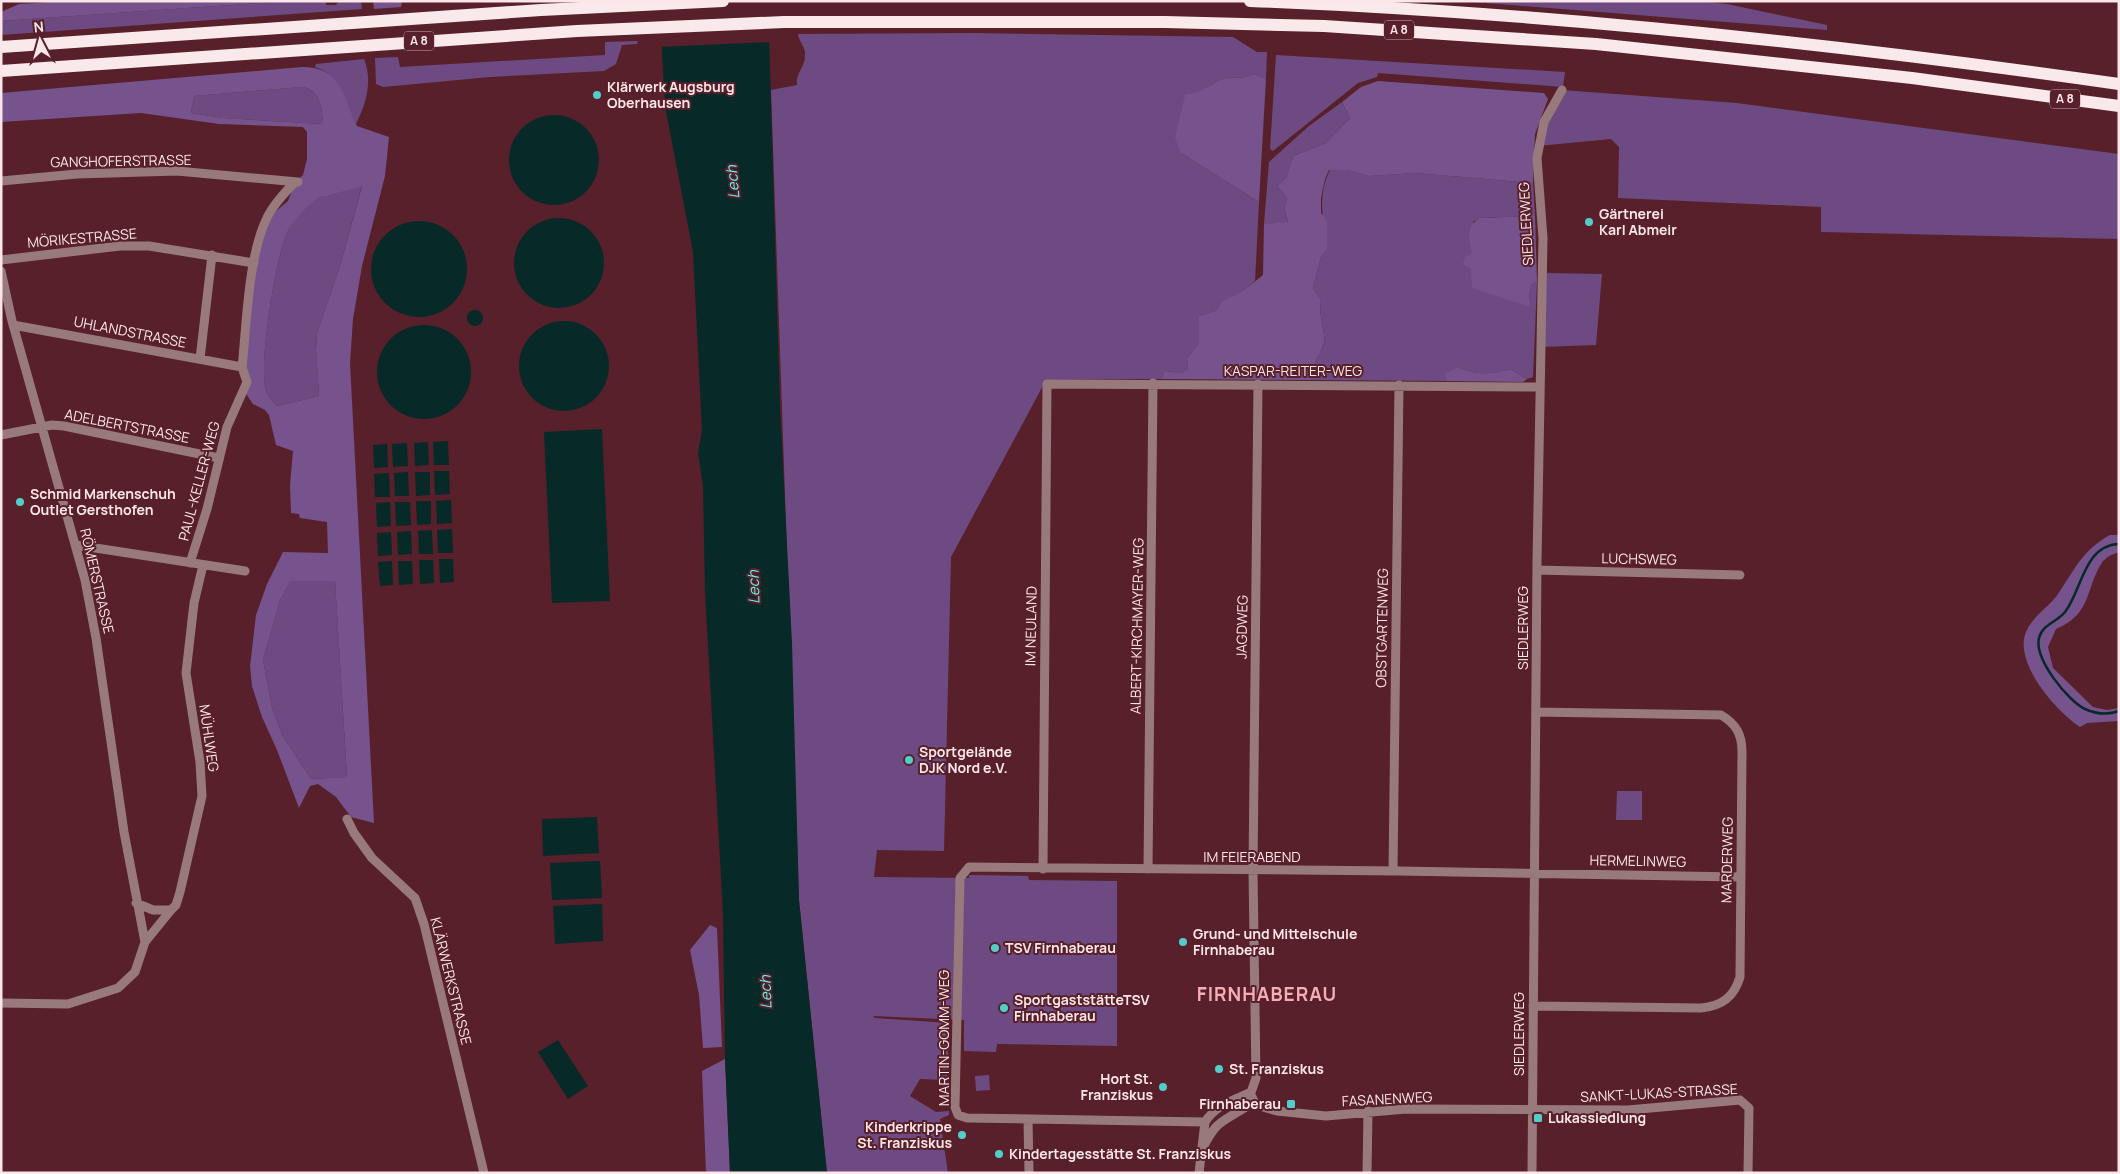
<svg xmlns="http://www.w3.org/2000/svg" width="2120" height="1174" font-family="Manrope,sans-serif">
<rect width="100%" height="100%" fill="#58202a"/>
<path fill="#6d4b82" d="M290 1H326V5H336L339 1H361L362 9 1 35V21Z
M1460 1H1698L1727 4 1827 25V30Z
M973 33 1233 37 1257 52H1267L1266 79 1254 74C1240 80 1238 76 1226 78 1210 82 1205 93 1185 95L1181 115V153L1259 202 1255 281C1250 285 1245 290 1239 294 1230 299 1221 299 1217 310L1199 316V343L1187 358 1188 369 1181 373 1165 371 1161 379 1046 380 951 557 944 851 877 850 874 877 969 878V875L1028 876 1029 880 1117 881V1046L997 1044 996 1052 964 1051V1020L873 1016 875 1018 949 1023 947 1080 920 1079 910 1096 936 1112 949 1111V1115L940 1119 948 1173H827L799 900 771 90 797 85C795 74 805 67 805 56 806 46 799 43 798 34Z
M638 41 637 44 622 45 616 64 604 71 490 77 383 87 376 84 375 58 398 57 400 67 605 55V42Z
M1276 55 1565 72 1563 87 1378 73 1377 77 1358 83 1273 151 1270 149Z
M364 59C373 81 366 104 356 124 346 102 341 75 315 67L316 64Z
M302 87C319 89 324 109 322 124L223 118 191 113 194 96Z
M1562 90 1737 103 2119 154V239L1821 232V207L1618 198 1619 147 1611 139 1538 146Z
M1342 102 1350 118 1326 143 1293 156 1286 178 1277 186 1287 198 1284 210 1288 223 1264 224 1269 162 1309 126Z
M1330 170H1347L1369 176 1415 173 1533 183 1535 216 1479 218 1473 222 1531 307 1529 294 1532 284 1537 282 1533 377 1527 379 1510 369C1491 375 1477 375 1457 367L1446 373 1447 381 1311 380C1311 365 1320 356 1324 343 1326 334 1318 315 1321 300L1313 288 1321 257 1327 249C1323 222 1317 195 1330 170Z
M362 185 340 266 317 333 316 350 319 396 277 406C274 402 268 396 266 391 258 367 276 251 289 229 297 215 309 205 321 196H327Z
M1545 273 1602 274 1596 345 1541 347Z
M290 580 335 581 347 777 311 779 282 735 272 707 263 660 280 600Z
M1617 791H1642V820H1616Z
M989 1075 990 1090 976 1091 975 1076Z"/>
<path fill="#76538c" fill-rule="evenodd" d="M69 1H290L1 21V12L19 4Z
M373 1H402L401 7 374 9Z
M302 67C341 67 343 95 357 126L389 137 385 176 362 266 353 319 350 363 374 823 351 817 336 797 318 784 310 786 299 808 277 750 262 717 252 686 250 666 256 615 267 584 283 552 328 553 327 522 300 518 299 514 291 513 290 485 293 451 276 445 269 415 265 410 253 404 244 391 242 367 261 236 275 212 288 201 295 182 303 175 307 159V132L303 127 219 124 141 113 1 122V93ZM302 87C319 89 324 109 322 124L223 118 191 113 194 96ZM362 186 340 266 317 333 316 350 319 396 277 406C274 402 268 396 266 391 258 367 276 251 289 229 297 216 309 205 321 196H327ZM290 581H335L347 777 311 779 282 735 272 707 263 660 280 600Z
M1254 74 1266 79 1259 202 1181 153 1175 138 1185 94C1205 93 1210 82 1226 78 1238 76 1239 80 1254 74Z
M1378 81 1544 93 1548 99 1535 134 1533 183 1415 173 1369 176 1347 170H1329L1325 179 1321 198V213L1327 221V249L1321 257 1313 288 1321 300C1318 315 1326 334 1324 343 1320 356 1311 365 1311 380L1161 379 1165 371 1181 373 1188 369 1187 358 1199 343V316L1217 310C1221 298 1230 299 1239 293 1248 288 1255 281 1263 275L1264 224 1288 222 1284 210 1287 198 1277 186 1286 178 1293 156 1326 143 1350 118 1342 102 1361 87Z
M1535 216 1537 282 1532 284 1529 294 1531 307 1472 288 1471 269 1463 264 1465 257 1472 254C1469 239 1465 228 1479 218Z
M1457 367C1477 375 1491 375 1510 369L1527 379 1523 382 1447 381 1445 373Z
M2110 535H2119V552L2109 556 2103 561C2084 590 2093 613 2056 629L2048 647 2053 668 2093 707 2107 710 2119 708V721L2087 723 2080 727C2057 712 2013 663 2026 632 2033 615 2051 606 2060 591 2076 567 2083 550 2110 535Z
M710 925 717 928 722 1047 703 1048 699 995 690 950Z
M725 1059 730 1172 706 1173 702 1071Z"/>
<path fill="#072928" d="M659 1H768L780 406 792 643 799 900 827 1173H730L725 1059 723 914 705 592 703 486 698 453 702 431 693 252 665 106Z
M509 160a45 45 0 1 1 90 0a45 45 0 1 1-90 0Z
M514 263a45 45 0 1 1 90 0a45 45 0 1 1-90 0Z
M371 269a48 48 0 1 1 96 0a48 48 0 1 1-96 0Z
M467 318a8 8 0 1 1 16 0a8 8 0 1 1-16 0Z
M519 366a45 45 0 1 1 90 0a45 45 0 1 1-90 0Z
M377 372a47 47 0 1 1 94 0a47 47 0 1 1-94 0Z
M602 429 610 601 552 603 544 432Z
M448 441 449 465H434L433 442Z
M428 442 429 465 415 466 414 443Z
M407 443 408 466 393 467 392 444Z
M387 444 388 467 374 468 373 445Z
M434 471H449L450 494 435 495Z
M408 472 409 496H395L394 473Z
M415 472H430V495L416 496Z
M389 473 390 497H375L374 474Z
M451 500 452 523 437 524 436 501Z
M416 501H431V524L417 525Z
M390 502 391 526 377 527 376 503Z
M395 502H410L411 525 396 526Z
M452 529 453 553H438L437 530Z
M432 530 433 554H419L418 531Z
M411 531 412 554 398 555 397 532Z
M391 532 392 555 378 556 377 533Z
M439 559H453L454 582 440 583Z
M419 560H433L434 583 420 584Z
M392 561 393 585 380 586 378 562Z
M398 561H412L413 584 399 585Z
M597 817 599 853 543 856 542 819Z
M600 861 602 898 552 900 550 863Z
M602 904 603 941 555 944 553 906Z
M558 1040 588 1086 568 1099 538 1052Z"/>
<path fill="#58202a" d="M657 1H771L772 42 659 47Z"/>
<g fill="none" stroke-linecap="round" stroke-linejoin="round">
<path stroke="#072928" stroke-width="2.5" d="M2119 544C2084 545 2082 590 2065 612 2057 622 2042 625 2039 638 2034 659 2068 701 2085 709 2096 714 2108 715 2119 711"/>
<path stroke="#987a7d" stroke-width="9" d="M1 181 77 174 177 171 298 182
M1 260 120 246H149L254 263
M1 271 12 321 85 580 96 638 124 832 145 942 135 972 118 988 68 1004 1 1003
M13 325 242 367
M200 359 212 255
M1 435 52 425 64 426 219 458
M76 545 245 571
M190 563 207 509 227 427 247 382 242 367C247 323 248 245 272 209 279 199 287 190 295 182
M1537 570 1740 575
M347 819 354 833 372 858 415 898 424 924 484 1173
M1043 869 1047 384 1539 387
M1148 869 1153 383
M1393 871 1399 385
M136 903 153 910H171L145 942
M171 910 176 905 180 892 202 796 200 762 186 673 194 603 203 565
M1533 1006 1701 1008C1722 1006 1734 997 1740 977L1742 752C1742 734 1736 724 1721 715L1536 712
M1250 1093 1256 1105 1277 1111 1326 1116 1406 1109 1628 1110 1740 1100 1749 1108 1748 1173
M1028 1119 1029 1173
M1205 1122 967 1118 958 1115 955 1107 960 878 969 867 1399 871 1740 877
M1201 1151C1217 1120 1219 1124 1246 1107L1256 1078 1253 871 1258 384
M1199 1173 1205 1122C1215 1106 1233 1100 1249 1093
M1367 1173 1368 1111
M1532 1173 1537 561 1543 238 1537 158 1544 122 1562 90"/>
<path stroke="#f9e9ea" stroke-width="12" d="M1250 1C1542 12 1830 43 2119 84
M1 47 541 10 723 1
M1 71 577 31 784 22H1165L1324 26 1596 44 1912 78 2119 106"/>
</g>
<g fill="#53cdc9" stroke="#58202a" stroke-width="2">
<circle cx="597" cy="95" r="5"/>
<circle cx="1589" cy="222" r="5"/>
<circle cx="20" cy="502" r="5"/>
<circle cx="909" cy="760" r="5"/>
<circle cx="1183" cy="942" r="5"/>
<circle cx="995" cy="948" r="5"/>
<circle cx="1004" cy="1008" r="5"/>
<circle cx="1219" cy="1069" r="5"/>
<circle cx="1163" cy="1087" r="5"/>
<rect x="1286" y="1099" width="10" height="10" rx="2.5"/>
<rect x="1533" y="1113" width="10" height="10" rx="2.5"/>
<circle cx="962" cy="1135" r="5"/>
<circle cx="999" cy="1154" r="5"/>
</g>
<g text-anchor="middle" stroke-width="4" stroke-linejoin="round" paint-order="stroke">
<g fill="#58202a" stroke="#cbabae" stroke-width="1">
<rect x="1384" y="20.5" width="30" height="19" rx="4"/>
<rect x="404" y="31.5" width="30" height="19" rx="4"/>
<rect x="2050" y="89.5" width="30" height="19" rx="4"/>
</g>
<g font-size="12" font-weight="bold" fill="#fce6e7">
<text x="1399" y="34">A 8</text>
<text x="419" y="45">A 8</text>
<text x="2065" y="103">A 8</text>
</g>
<g font-size="14" font-weight="bold" fill="#fce6e7" stroke="#58202a" text-anchor="start">
<text x="607" y="92">Klärwerk Augsburg<tspan x="607" dy="16">Oberhausen</tspan></text>
<text x="1599" y="219">Gärtnerei<tspan x="1599" dy="16">Karl Abmeir</tspan></text>
<text x="30" y="499">Schmid Markenschuh<tspan x="30" dy="16">Outlet Gersthofen</tspan></text>
<text x="919" y="757">Sportgelände<tspan x="919" dy="16">DJK Nord e.V.</tspan></text>
<text x="1193" y="939">Grund- und Mittelschule<tspan x="1193" dy="16">Firnhaberau</tspan></text>
<text x="1005" y="953">TSV Firnhaberau</text>
<text x="1014" y="1005">SportgaststätteTSV<tspan x="1014" dy="16">Firnhaberau</tspan></text>
<text x="1229" y="1074">St. Franziskus</text>
<text x="1153" y="1084" text-anchor="end">Hort St.<tspan x="1153" dy="16">Franziskus</tspan></text>
<text x="1281" y="1109" text-anchor="end">Firnhaberau</text>
<text x="1548" y="1123">Lukassiedlung</text>
<text x="952" y="1132" text-anchor="end">Kinderkrippe<tspan x="952" dy="16">St. Franziskus</tspan></text>
<text x="1009" y="1159">Kindertagesstätte St. Franziskus</text>
</g>
<g font-size="14" fill="#fce6e7" stroke="#58202a">
<text transform="translate(121 161) rotate(-1)" y="5">GANGHOFERSTRASSE</text>
<text transform="translate(1526 224) rotate(-93)" y="5">SIEDLERWEG</text>
<text transform="translate(82 238) rotate(-5)" y="5">MÖRIKESTRASSE</text>
<text transform="translate(130 332) rotate(11)" y="5">UHLANDSTRASSE</text>
<text x="1293" y="376">KASPAR-REITER-WEG</text>
<text transform="translate(127 426) rotate(11)" y="5">ADELBERTSTRASSE</text>
<text transform="translate(199 481) rotate(-75)" y="5">PAUL-KELLER-WEG</text>
<text transform="translate(1639 559) rotate(1)" y="5">LUCHSWEG</text>
<text transform="translate(97 581) rotate(77)" y="5">RÖMERSTRASSE</text>
<text transform="translate(1031 626) rotate(-89)" y="5">IM NEULAND</text>
<text transform="translate(1137 626) rotate(-89)" y="5">ALBERT-KIRCHMAYER-WEG</text>
<text transform="translate(1242 627) rotate(-89)" y="5">JAGDWEG</text>
<text transform="translate(1382 628) rotate(-89)" y="5">OBSTGARTENWEG</text>
<text transform="translate(1523 628) rotate(-90)" y="5">SIEDLERWEG</text>
<text transform="translate(209 738) rotate(82)" y="5">MÜHLWEG</text>
<text x="1252" y="862">IM FEIERABEND</text>
<text transform="translate(1727 860) rotate(-89)" y="5">MARDERWEG</text>
<text transform="translate(1638 861) rotate(1)" y="5">HERMELINWEG</text>
<text transform="translate(451 981) rotate(76)" y="5">KLÄRWERKSTRASSE</text>
<text transform="translate(1519 1034) rotate(-90)" y="5">SIEDLERWEG</text>
<text transform="translate(944 1038) rotate(-90)" y="5">MARTIN-GOMM-WEG</text>
<text transform="translate(1659 1093) rotate(-3)" y="5">SANKT-LUKAS-STRASSE</text>
<text transform="translate(1387 1099) rotate(-3)" y="5">FASANENWEG</text>
</g>
<g font-size="15" font-style="italic" fill="#5ff4ee" stroke="#58202a">
<text transform="translate(733 182) rotate(-95)" y="5">Lech</text>
<text transform="translate(754 587) rotate(-92)" y="5">Lech</text>
<text transform="translate(766 992) rotate(-92)" y="5">Lech</text>
</g>
<g font-size="19" font-weight="bold" letter-spacing="1" fill="#f6aeb6" stroke="#58202a">
<text x="1267" y="1001">FIRNHABERAU</text>
</g>
</g>
<rect width="2120" height="1174" fill="none" stroke="#fce6e7" stroke-width="5"/>
<g transform="translate(40 40) rotate(354)" stroke="#58202a" stroke-width="4" paint-order="stroke">
<path d="M0-4L9 19L0 12L-9 19Z" fill="#fce6e7"/>
<text y="-8" font-size="14" font-weight="bold" text-anchor="middle" fill="#fce6e7">N</text>
</g>
</svg>
